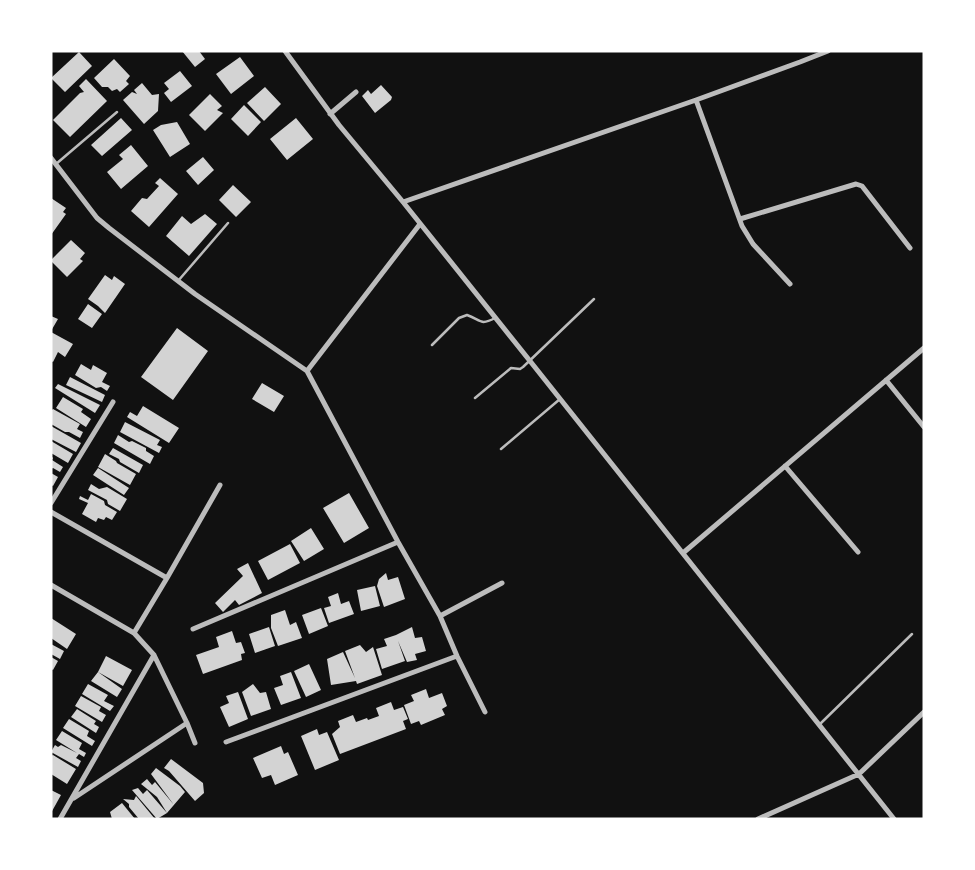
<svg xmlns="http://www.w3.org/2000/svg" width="975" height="870" font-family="Jost,sans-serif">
<rect width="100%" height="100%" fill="#111"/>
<path fill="#d3d3d3" d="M182 51H199L205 59 195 67Z
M79 52 92 66 65 92 51 78Z
M240 57 254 76 231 94 216 74Z
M114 59 130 76 126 81 129 84 120 92 117 89 112 91 108 87H102L94 78Z
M180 71 192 86 171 102 164 93 169 89 164 83Z
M86 79 107 101 70 137 53 120 80 93 84 92 79 86Z
M142 83 152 95 159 94 158 111 144 124 123 100 132 92 137 94 134 90Z
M381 85 392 97 391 100 375 113 362 96 368 90 371 94Z
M265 87 281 104 264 121 247 103Z
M210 94 222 106 217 110 223 113 205 131 189 115Z
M244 105 261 122 248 136 231 119Z
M121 118 132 130 102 156 91 145Z
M296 118 313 139 287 160 270 139Z
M177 122 190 144 170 157 153 130 161 125Z
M131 145 148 166 121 189 107 172 123 159 119 155Z
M203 157 214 170 198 185 186 171Z
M160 178 178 194 149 227 131 211 142 198 147 199 159 186 155 183Z
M233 185 251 202 236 217 219 200Z
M51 198 66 208 63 212 66 214 51 235Z
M205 214 217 224 189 256 166 236 182 216 191 224Z
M71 240 85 253 80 259 83 261 67 277 51 261V260Z
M105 275 112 280 114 276 125 284 105 313 98 306 88 299Z
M88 304 102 314 92 328 78 319Z
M51 316 58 319 51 331Z
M177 328 208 351 173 400 141 377Z
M51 332 73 344 65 357 58 352 53 362 51 361Z
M81 364 91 370 93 365 107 373 102 382 110 386 107 391 101 387 96 388 75 375Z
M70 377 105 395 102 402 66 385Z
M262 383 284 396 274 412 252 399Z
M58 384 100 405 95 413 55 388Z
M63 397 83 409 81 412 91 419 86 427 56 408Z
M143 406 179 428 169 443 127 417 130 412 137 416Z
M53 409 80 424 77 429 83 432 80 438 69 432H65L51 424V411Z
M125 422 160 440 157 445 162 447 159 453 120 432Z
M51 426 81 443 76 452 51 439Z
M118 435 129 442 132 441 146 448V451L154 456 150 464 114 443Z
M51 441 73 454 68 463 51 453Z
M113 448 143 465 139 473 120 462 119 459 109 454Z
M105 454 116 461 117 463 136 474 130 485 98 467Z
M51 456 53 458 52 460 63 467 60 472 53 468 51 469Z
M98 468 129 488 124 495 93 475Z
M51 473 58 477 53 486 51 485Z
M91 484 99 489 107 487 127 499 120 511 108 504 107 500 88 490Z
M349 493 369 528 344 543 323 508Z
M91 494 104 501 105 505 117 512 112 520 106 517 104 520 98 518 96 522 82 514 88 503 79 499 80 496 88 500Z
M311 528 324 549 304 561 291 541Z
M290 544 300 563 268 580 258 561Z
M248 563 262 593 239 605 235 600 223 612 215 603 243 576 237 569Z
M386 573 388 580 398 577 405 599 384 607 377 586 379 579Z
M375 586 380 606 361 611 357 590Z
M338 593 341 604 349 601 354 614 329 623 324 608 331 606 328 597Z
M321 608 328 626 309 634 302 615Z
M285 610 290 625 296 622 302 638 278 646 271 628V615Z
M51 618 76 634 67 649 51 638Z
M269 627 275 646 255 653 249 634Z
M412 627 415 638 422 637 426 651 415 654 417 660 407 662 398 641 405 661 382 669 376 649 387 646 384 639 396 635Z
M232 631 236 643 241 642 245 653 241 654 242 660 203 674 196 655 219 647 216 637Z
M51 644 64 651 60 659 51 654Z
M360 645 366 652 373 647 382 675 357 684 356 681 331 685 327 659 343 652 355 678 345 651Z
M106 656 132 670 123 686 98 672Z
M51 657 58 661 53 670 51 669Z
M309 664 321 690 306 697 294 671Z
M98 672 122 689 117 697 91 681Z
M291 672 301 698 281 705 274 688 283 685 280 676Z
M88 684 108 695 104 701 114 706 110 711 82 694Z
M253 684 260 693 266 692 271 709 251 716 242 692Z
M426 689 429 698 442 693 447 706 442 709 445 715 421 725 419 721 411 724 404 705 414 701 411 695Z
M238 692 248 719 229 727 220 707 229 703 226 696Z
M81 696 101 707 99 711 106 715 102 722 75 706Z
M391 702 394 710 403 707 408 719 403 721 406 729 340 754 332 734 340 727 338 721 353 715 356 722 367 718 368 720 379 716 376 708Z
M77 709 96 721 94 724 99 727 96 733 71 717Z
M69 719 89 731 87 736 95 741 92 746 63 728Z
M317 729 319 735 327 732 339 760 315 770 301 736Z
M62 731 82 743 79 749 86 753 84 757 79 754 76 758 81 761 78 767 51 752 55 745 58 747 61 745 77 753 56 740Z
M281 746 284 754 288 752 298 775 275 785 271 775 262 778 253 758Z
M53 755 76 769 67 784 51 774V756Z
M171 759 203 783 204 793 195 801 169 771 164 768Z
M156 768 180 786 185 792 167 813 157 819 132 790 138 788 143 794 147 790 167 813 157 797 141 784 147 779 152 785 155 782 174 805 151 774Z
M51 790 61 795 51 813Z
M136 796 155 819H139L129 807V804L123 799 134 800Z
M122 803 135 819H112L110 812Z"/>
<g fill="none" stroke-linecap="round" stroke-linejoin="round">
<path stroke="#bcbcbc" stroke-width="2.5" d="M56 164 117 112
M178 281 228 223
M432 345 459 318 467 315C481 320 480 326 495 318
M475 398 511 368 520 369 523 367 594 299
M501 449 560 399
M819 725 912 634"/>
<path stroke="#bcbcbc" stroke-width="5" d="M285 51 339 125 403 202 530 361 894 819
M696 100 742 226 753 244 790 284
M330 114 356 92
M51 158 97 218 109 228 195 294 307 371 398 542 440 616 457 656 485 712
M403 202 696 100 800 62 828 51
M740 219 856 184 862 186 910 248
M307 371 420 224
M886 380 924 427
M785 466 858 552
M51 503 113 402
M51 512 167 578
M683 553 924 348
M51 585 134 633 154 655 187 723 195 743
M440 616 502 583
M193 629 398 542
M134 633 167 578 220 485
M226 742 457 656
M74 798 187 723
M60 819 154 655
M758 819 859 774 924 712"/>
</g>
<rect width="975" height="870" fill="none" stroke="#ffffff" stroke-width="105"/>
</svg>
